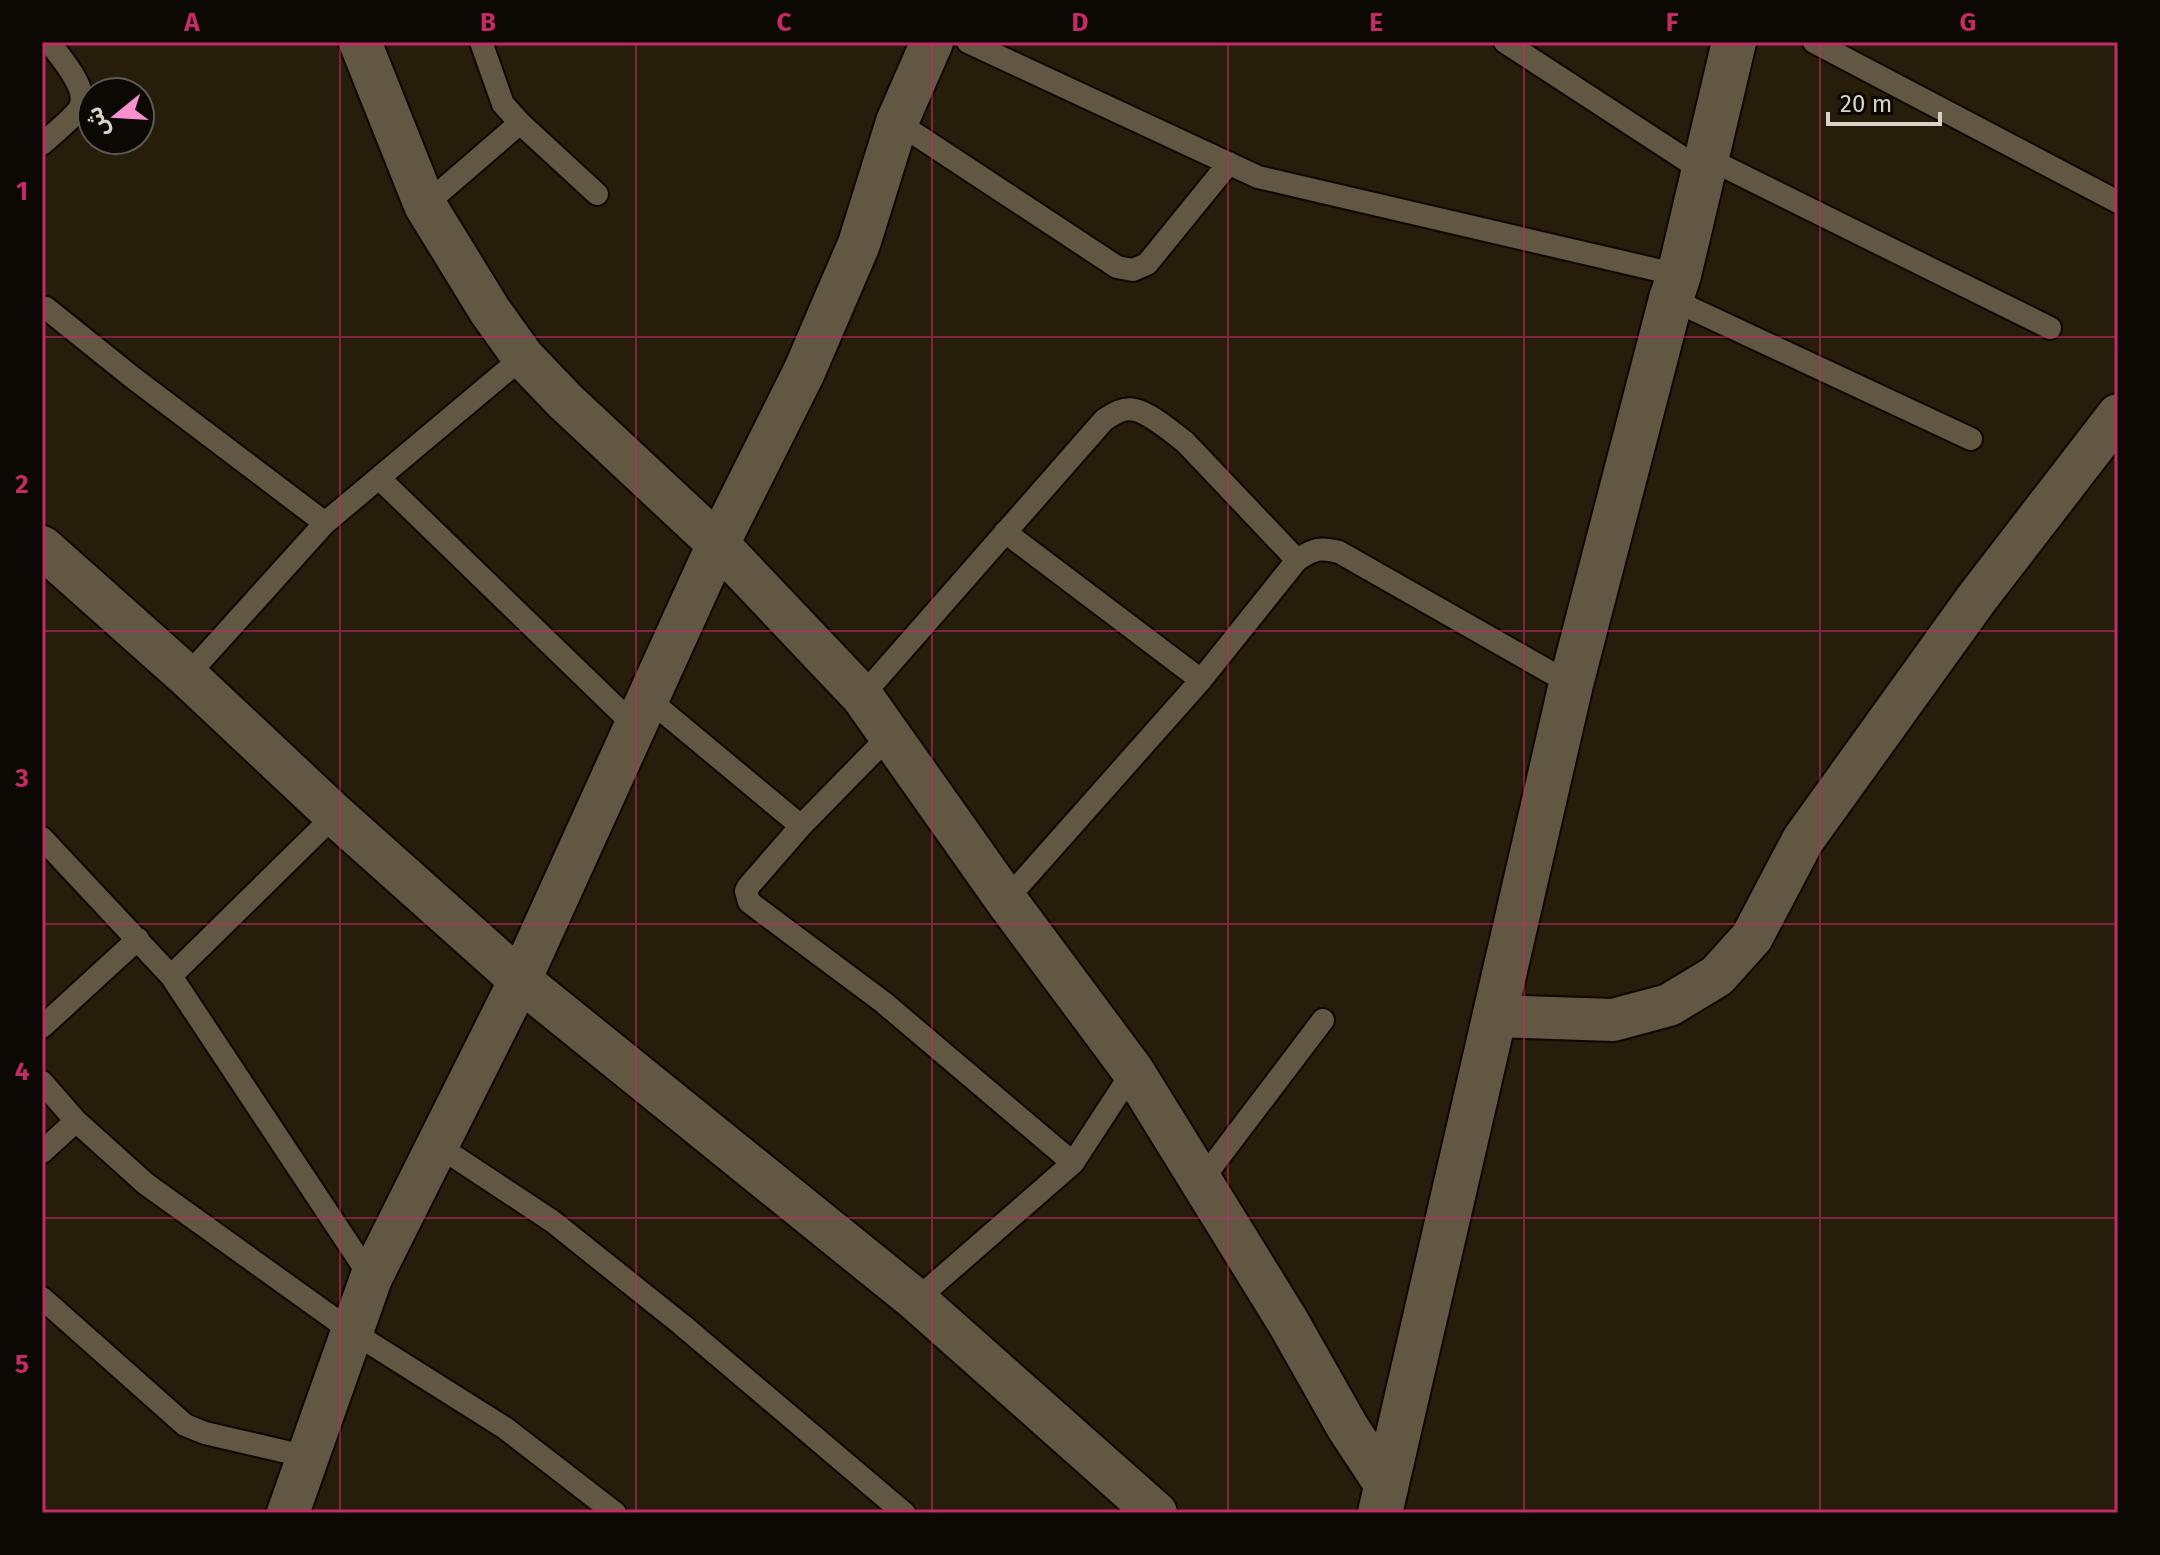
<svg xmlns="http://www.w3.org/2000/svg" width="2160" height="1555" font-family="'Fira Sans','Noto Sans Arabic',sans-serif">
<rect width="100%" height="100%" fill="#261d0a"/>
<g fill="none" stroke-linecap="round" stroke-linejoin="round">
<defs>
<path id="service" d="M481 42 503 104 520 123 597 194
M968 42 1258 177 1679 275
M1505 42 1703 171
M1814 42 2118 202
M897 122 1117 267 1133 270 1147 264 1229 163
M42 144C51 136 73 118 79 109 91 90 60 57 49 42
M1707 158 2050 328
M425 205 520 123
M1671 299 1971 439
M46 308 132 377 325 523
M379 478 635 726
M1005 532 1201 680
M187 676 325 523 523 357
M862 696 1104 420C1113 414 1123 407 1135 410 1150 413 1172 432 1185 442L1297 560
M647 698 801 826 748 887 746 891 749 902 883 1002 1073 1163
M801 826 890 735
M42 838 171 976 371 1278
M1006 900 1201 680 1297 560C1314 549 1319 547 1339 552L1571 684
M171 976 335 815
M42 1027 138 939
M42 1082 76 1121 146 1184 351 1331 505 1428 615 1513
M437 1145 552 1221 681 1324 904 1513
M42 1152 76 1121
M1201 1181 1323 1020
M42 1298 185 1425 205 1433 308 1457
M916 1300 1073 1163 1133 1071"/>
<path id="minor" d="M360 42 425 205 490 311 523 357 565 401 718 544 862 696 1006 900 1133 1071 1288 1322 1348 1428 1387 1487
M42 547 187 676 335 815 520 980 916 1300 1156 1513
M1494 1016 1613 1020 1669 1005 1717 976 1752 937 1803 840 1977 598 2118 415
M288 1513 371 1278 520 980 718 544 804 372 859 244 897 122 932 42"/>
<path id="tertiary" d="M1380 1513 1571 684 1671 299 1679 275 1734 42"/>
</defs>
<use href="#service" stroke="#0f0700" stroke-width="26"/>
<use href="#minor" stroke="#0f0700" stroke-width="46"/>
<use href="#tertiary" stroke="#0f0700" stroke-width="48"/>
<use href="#service" stroke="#625742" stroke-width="22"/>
<use href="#minor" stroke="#625742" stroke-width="42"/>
<use href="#tertiary" stroke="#625742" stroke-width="44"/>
</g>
<path fill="none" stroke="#c42b66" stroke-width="2" stroke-opacity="0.55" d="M340 42V1513M636 42V1513M932 42V1513M1228 42V1513M1524 42V1513M1820 42V1513M42 337H2118M42 631H2118M42 924H2118M42 1218H2118"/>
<rect width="2160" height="1555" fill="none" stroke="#0c0803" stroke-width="88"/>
<g transform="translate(116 116) rotate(252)"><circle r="38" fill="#0c0803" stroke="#5e5951" stroke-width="2"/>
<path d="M0-6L14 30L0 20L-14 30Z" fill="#f690cf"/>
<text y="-12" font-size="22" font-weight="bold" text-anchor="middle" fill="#d9d3c7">ش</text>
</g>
<path d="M1828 112v12h112v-12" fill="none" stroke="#d9d3c7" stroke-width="4"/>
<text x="1840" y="112" font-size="24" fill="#d9d3c7" stroke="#0c0803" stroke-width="6" paint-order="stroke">20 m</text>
<rect x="44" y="44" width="2072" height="1467" fill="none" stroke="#c42b66" stroke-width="3"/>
<g font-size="26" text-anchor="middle" font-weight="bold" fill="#c42b66">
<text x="192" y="31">A</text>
<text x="488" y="31">B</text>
<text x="784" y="31">C</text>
<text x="1080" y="31">D</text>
<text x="1376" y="31">E</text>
<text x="1672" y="31">F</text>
<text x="1968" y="31">G</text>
<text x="22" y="200">1</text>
<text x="22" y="493">2</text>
<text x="22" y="787">3</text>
<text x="22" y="1080">4</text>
<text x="22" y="1373">5</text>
</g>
</svg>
